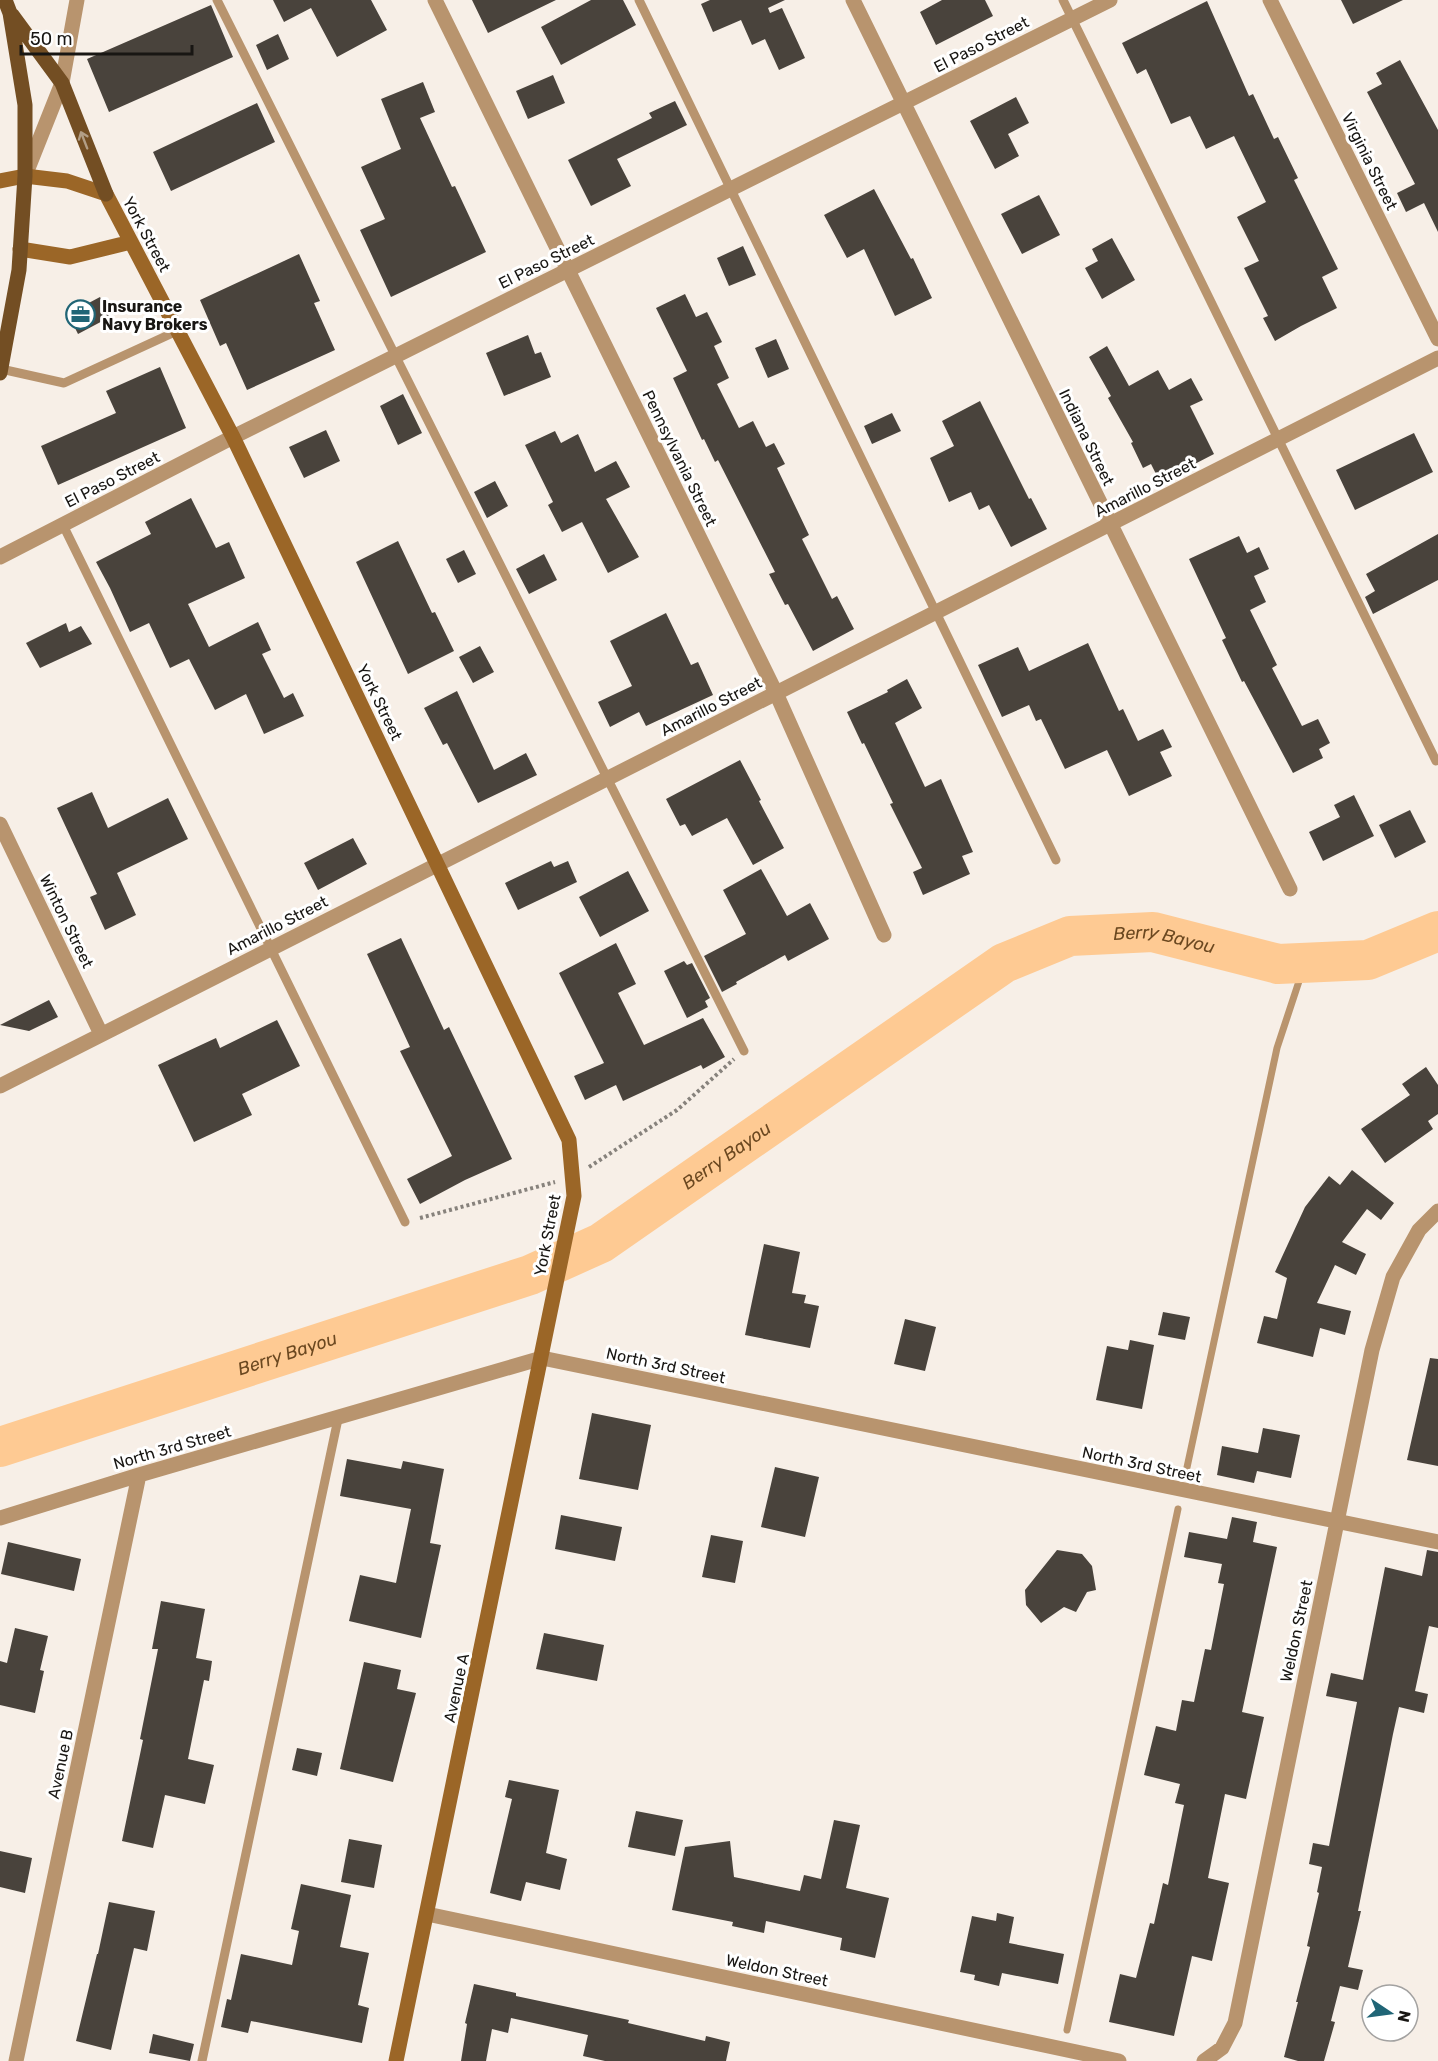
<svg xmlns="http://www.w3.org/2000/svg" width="1438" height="2061" font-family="Rubik,sans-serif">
<rect width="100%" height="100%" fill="#f7efe7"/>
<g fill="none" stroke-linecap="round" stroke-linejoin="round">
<path stroke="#b9946d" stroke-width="7" d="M1186 1472 1277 1048 1305 963
M1067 2030 1178 1509"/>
<path stroke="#feca93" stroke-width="40" id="s1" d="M0 1447 530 1275 601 1243 1004 963 1070 936 1153 932 1278 964 1368 960 1438 931"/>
</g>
<path fill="#49433c" d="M273 0H371L387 30 337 57 311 8 284 22Z
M472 0H556L488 33Z
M591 0H623L636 25 561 65 541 27Z
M710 0H785L768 8 770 13 782 8 805 58 779 70 765 39 752 45 741 20 713 32 701 4Z
M942 0H985L993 16 936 45 920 12Z
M1341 0H1403L1353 24Z
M1207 1 1249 96 1253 94 1274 139 1278 137 1298 178 1294 180 1338 269 1322 277 1337 308 1301 326 1275 341 1263 318 1268 316 1244 268 1259 261 1237 217 1266 202 1234 136 1206 149 1190 116 1171 124 1146 69 1137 74 1122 43Z
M211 5 233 57 109 112 87 59Z
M278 34 289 59 267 70 256 45Z
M1400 60 1438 130V232L1424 203 1406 212 1397 193 1415 184 1367 92 1382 84 1376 73Z
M553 75 565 103 528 119 516 91Z
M423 82 435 112 420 118 452 187 455 186 486 252 391 297 360 230 385 219 361 167 401 149 381 99Z
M1016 97 1029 123 1008 134 1019 156 995 169 970 121Z
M675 101 687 125 617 159 631 186 591 206 568 160 652 118 649 113Z
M257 103 275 142 171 191 153 152Z
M874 189 911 259 913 258 932 298 895 316 864 249 847 258 824 215Z
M1039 195 1060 235 1022 254 1001 214Z
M1112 238 1135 280 1102 299 1085 268 1098 261 1092 249Z
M743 246 756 275 729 286 717 258Z
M299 254 320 301 314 303 335 350 247 390 226 343 220 346 200 300Z
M685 294 696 317 707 312 722 342 714 346 729 378 717 384 739 428 753 421 766 447 774 443 785 464 777 468 809 535 802 539 832 599 837 596 854 629 813 651 788 604 785 605 769 574 775 572 718 460 715 462 704 439 702 440 673 378 687 371 656 308Z
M100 297 110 317 78 334 68 314Z
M528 335 535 354 541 352 551 377 504 396 486 353Z
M776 339 789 369 768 378 755 348Z
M1107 346 1129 386 1158 370 1169 390 1191 378 1203 400 1190 406 1214 454 1160 482 1151 464 1143 468 1131 443 1133 442 1108 398 1111 396 1089 357Z
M160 367 186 428 58 485 41 446 116 413 106 391Z
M403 394 422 433 398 445 380 406Z
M980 401 1029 499 1031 498 1047 529 1011 547 989 505 979 510 971 492 949 502 930 458 954 446 942 421Z
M892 413 901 431 872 444 864 426Z
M326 430 340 461 304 478 289 447Z
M555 431 561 443 578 434 595 472 616 461 630 487 606 499 639 557 608 573 582 522 562 532 548 505 553 502 525 445Z
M1414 433 1433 472 1355 510 1336 470Z
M495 481 508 506 487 518 474 492Z
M191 498 216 548 229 542 245 578 188 604 209 647 258 622 271 650 262 654 284 698 293 693 304 716 264 734 246 694 215 710 189 659 170 668 149 623 130 632 110 588 96 562 151 534 145 522Z
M1438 534V580L1373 614 1365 597 1375 591 1366 574Z
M1239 536 1247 553 1259 547 1269 569 1254 576 1266 602 1250 610 1277 665 1272 668 1302 726 1318 719 1330 743 1319 749 1323 758 1293 773 1244 681 1242 682 1222 640 1226 638 1189 559Z
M398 541 432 613 435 612 454 651 408 674 356 562Z
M464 550 476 574 458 583 446 559Z
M544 554 557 580 529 594 516 569Z
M666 613 691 665 698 662 713 695 646 726 639 712 610 727 598 702 632 686 610 641Z
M66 623 69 632 81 626 92 644 40 668 26 643Z
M1088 643 1119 711 1123 709 1138 741 1163 729 1172 747 1160 752 1172 776 1129 796 1107 750 1065 769 1041 719 1036 721 1029 705 1002 717 978 665 1018 647 1029 671Z
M480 646 494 672 473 683 459 657Z
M907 679 922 708 895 723 925 787 941 779 973 852 962 856 970 874 923 895 913 872 922 868 890 804 893 803 864 743 862 744 847 712 888 692 887 690Z
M457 691 494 770 526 753 537 775 478 803 447 743 443 745 424 708Z
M740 760 761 800 759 801 784 848 753 865 727 818 692 836 685 824 680 826 666 799Z
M92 792 108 828 168 798 188 839 117 873 136 915 105 930 90 897 97 894 57 808Z
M1354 795 1374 836 1323 861 1309 832 1340 817 1334 805Z
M1410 810 1426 842 1395 858 1379 825Z
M353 838 367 864 318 890 304 863Z
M551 861 554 867 568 861 577 882 518 910 505 883Z
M761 869 787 916 810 903 829 939 788 961 785 955 736 982 737 984 722 992 704 956 746 934 723 890Z
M628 871 649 911 600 937 579 897Z
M401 938 444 1030 449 1027 512 1159 465 1180 420 1204 407 1179 452 1156 400 1051 410 1047 367 954Z
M616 943 636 984 618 993 644 1045 703 1018 725 1057 703 1069 701 1065 623 1101 616 1085 585 1100 574 1076 604 1063 559 973Z
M684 961 687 965 692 963 710 998 705 1001 708 1007 687 1018 664 971Z
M49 1000 58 1017 29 1031 0 1025Z
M277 1020 300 1066 242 1094 252 1115 194 1142 158 1065 216 1038 220 1048Z
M1426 1067 1438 1085V1114L1428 1121 1433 1129 1385 1163 1361 1129 1410 1095 1402 1084Z
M1352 1170 1394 1203 1381 1220 1367 1209 1342 1242 1366 1254 1356 1275 1335 1265 1317 1303 1351 1311 1345 1335 1320 1328 1313 1357 1257 1343 1264 1316 1277 1319 1287 1278 1275 1272 1305 1207 1329 1176 1340 1185Z
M764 1244 800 1252 792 1293 806 1295 804 1303 819 1306 810 1348 745 1335Z
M1163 1312 1190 1317 1185 1340 1158 1335Z
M905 1319 936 1327 925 1371 894 1364Z
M1130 1340 1154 1345 1142 1409 1096 1400 1107 1346 1128 1350Z
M1430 1358 1438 1359V1466L1407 1460Z
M592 1413 651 1425 638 1490 579 1479Z
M1263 1428 1300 1435 1291 1478 1257 1471 1254 1483 1217 1475 1222 1446 1258 1453Z
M347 1459 401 1469 403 1461 444 1469 430 1543 441 1545 421 1638 349 1621 360 1575 396 1583 411 1509 340 1496Z
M775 1467 819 1477 805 1537 761 1527Z
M561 1515 622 1527 615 1561 555 1549Z
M1232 1517 1257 1522 1253 1542 1277 1547 1242 1712 1264 1717 1246 1799 1225 1794 1208 1878 1229 1883 1212 1961 1192 1956 1174 2036 1109 2022 1120 1974 1136 1978 1150 1923 1154 1924 1163 1883 1168 1885 1184 1805 1175 1803 1180 1784 1144 1775 1156 1726 1176 1731 1182 1700 1194 1702 1205 1649 1211 1650 1224 1584 1218 1583 1222 1564 1184 1557 1189 1532 1227 1539Z
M711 1535 743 1541 735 1583 702 1577Z
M8 1542 81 1559 74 1591 1 1574Z
M1057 1550 1082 1554 1092 1566 1096 1590 1087 1592 1076 1612 1064 1607 1041 1623 1026 1605 1025 1590Z
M1427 1550 1438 1552V1628L1429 1626 1415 1691 1428 1694 1424 1713 1399 1707 1393 1734 1358 1911H1361L1348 1967 1363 1970 1358 1990 1340 1986 1331 2021 1335 2022 1324 2061H1298L1284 2057 1298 2002H1296L1310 1947 1307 1946 1319 1893 1317 1892 1322 1867 1309 1864 1313 1843 1329 1846 1357 1702 1326 1696 1331 1673 1363 1680 1385 1567 1422 1576Z
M161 1601 205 1609 196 1658 212 1661 209 1681 204 1680 188 1759 214 1765 205 1804 165 1795 153 1848 122 1841 143 1740 140 1739 158 1649H152Z
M15 1628 48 1636 40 1670 44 1671 35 1713 0 1705V1661L7 1663Z
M544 1633 604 1645 597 1681 536 1669Z
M364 1662 401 1670 397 1689 416 1693 393 1782 340 1769Z
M297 1748 322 1753 317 1776 292 1770Z
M509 1780 559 1790 546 1853 567 1859 560 1890 526 1882 521 1901 490 1893 512 1799 505 1797Z
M636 1811 683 1820 675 1856 628 1847Z
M834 1820 860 1825 846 1888 889 1898 875 1958 840 1950 842 1938 766 1921 764 1933 732 1926 733 1922 672 1910 685 1847 730 1841 734 1877 800 1891 804 1875 821 1879Z
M349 1839 382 1845 374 1888 341 1882Z
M0 1851 32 1858 25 1893 0 1887Z
M301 1884 351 1895 340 1947 369 1953 358 2005 369 2008 362 2043 251 2021 248 2033 221 2027 227 1999 231 2000 241 1954 292 1965 299 1931 291 1929Z
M109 1902 155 1911 147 1951 134 1948 111 2050 76 2041 97 1954H98Z
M997 1913 1014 1917 1009 1943 1064 1954 1058 1984 1002 1973 999 1986 974 1980 975 1975 960 1972 972 1916 996 1921Z
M474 1984 516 1993V1996L629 2020 628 2023 705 2041 706 2036 730 2042 726 2061H605L583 2056 588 2035 511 2018 508 2033 492 2029 486 2061H461L467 2024 465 2023Z
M153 2034 194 2044 190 2061 149 2053Z"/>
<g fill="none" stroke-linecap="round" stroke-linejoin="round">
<path stroke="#87827c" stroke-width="4" stroke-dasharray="3 3" stroke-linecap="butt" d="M589 1167 677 1110 734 1059
M420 1218 555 1182"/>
<path stroke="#b8946e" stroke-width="9" d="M217 0 744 1051
M639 0 1056 860
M1063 0 1436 761
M1 369 64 383 177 331
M63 525 405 1222
M202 2061 338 1419"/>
<path stroke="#b8946e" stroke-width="15" d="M435 0 776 693 884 935
M853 0 1290 889
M1270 0 1438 339
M25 176 62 83 77 0
M0 557 233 437 1110 0
M0 824 101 1034
M0 1086 1438 358
M0 1518 139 1475 542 1358 1438 1542
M427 1914 1119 2061
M16 2061 139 1475
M1204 2061 1222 2048 1235 2023 1372 1350 1393 1277 1419 1230 1438 1211"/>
<path stroke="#9b6627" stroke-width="15" d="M0 181 25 176 67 181 106 194 233 437 569 1140 574 1196 396 2061
M20 249 70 257 131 242"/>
<path stroke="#734e23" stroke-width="15" d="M12 15 62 83 106 194
M0 373 19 270 25 176V105L10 13 5 0"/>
</g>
<defs><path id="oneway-shaft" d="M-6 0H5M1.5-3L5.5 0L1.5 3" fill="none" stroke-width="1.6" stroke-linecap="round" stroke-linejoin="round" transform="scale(1.5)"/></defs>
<use stroke="#b29e86" href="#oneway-shaft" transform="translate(84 140) rotate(-111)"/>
<defs>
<symbol id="office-ring" viewBox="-11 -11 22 22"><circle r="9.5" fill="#fff" stroke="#206576" stroke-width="1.5"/><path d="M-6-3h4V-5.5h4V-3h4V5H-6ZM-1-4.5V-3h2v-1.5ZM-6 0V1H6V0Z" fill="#206576"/></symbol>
</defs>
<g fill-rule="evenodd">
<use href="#office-ring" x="64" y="298" width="33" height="33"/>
</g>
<g text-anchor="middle" stroke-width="6" stroke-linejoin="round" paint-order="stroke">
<g font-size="16" fill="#181613" stroke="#fff">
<text transform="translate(981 44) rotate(-27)" y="6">El Paso Street</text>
<text transform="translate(1370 161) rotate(64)" y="6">Virginia Street</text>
<text transform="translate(147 234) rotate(62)" y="6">York Street</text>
<text transform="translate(546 261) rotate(-26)" y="6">El Paso Street</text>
<text transform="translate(1087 437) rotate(64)" y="6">Indiana Street</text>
<text transform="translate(680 458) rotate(64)" y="6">Pennsylvania Street</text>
<text transform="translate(112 479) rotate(-27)" y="6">El Paso Street</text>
<text transform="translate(1145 487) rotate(-27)" y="6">Amarillo Street</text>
<text transform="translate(380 702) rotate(64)" y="6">York Street</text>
<text transform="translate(711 706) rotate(-27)" y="6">Amarillo Street</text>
<text transform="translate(67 921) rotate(64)" y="6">Winton Street</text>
<text transform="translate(277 925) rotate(-27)" y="6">Amarillo Street</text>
<text transform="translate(547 1235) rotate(-79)" y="6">York Street</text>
<text transform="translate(666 1365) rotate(12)" y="6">North 3rd Street</text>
<text transform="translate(172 1447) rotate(-16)" y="6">North 3rd Street</text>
<text transform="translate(1142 1464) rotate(12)" y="6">North 3rd Street</text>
<text transform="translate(1296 1631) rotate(-78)" y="6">Weldon Street</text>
<text transform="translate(456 1688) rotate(-78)" y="6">Avenue A</text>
<text transform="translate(60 1764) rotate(-78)" y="6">Avenue B</text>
<text transform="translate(777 1970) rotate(12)" y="6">Weldon Street</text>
</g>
<g font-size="16" font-weight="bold" fill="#181613" stroke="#fff" text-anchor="start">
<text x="102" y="312">Insurance<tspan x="102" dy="18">Navy Brokers</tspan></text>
</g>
<g font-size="18" font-style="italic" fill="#6b4820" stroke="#fff">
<text dy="6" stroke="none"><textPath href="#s1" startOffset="1292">Berry Bayou</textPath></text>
<text dy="6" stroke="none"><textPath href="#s1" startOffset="788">Berry Bayou</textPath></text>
<text dy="6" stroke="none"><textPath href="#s1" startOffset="302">Berry Bayou</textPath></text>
</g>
</g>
<g transform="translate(1390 2013) rotate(103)"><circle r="28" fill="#ffffff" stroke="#a3a2a1" stroke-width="1.5"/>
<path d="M0-4.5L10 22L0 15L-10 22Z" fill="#206576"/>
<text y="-9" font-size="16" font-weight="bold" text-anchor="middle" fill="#181613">N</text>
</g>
<path d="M21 45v9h171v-9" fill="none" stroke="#181613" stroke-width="3"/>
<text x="30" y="45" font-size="18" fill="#181613" stroke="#ffffff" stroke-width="4.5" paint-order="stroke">50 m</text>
</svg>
